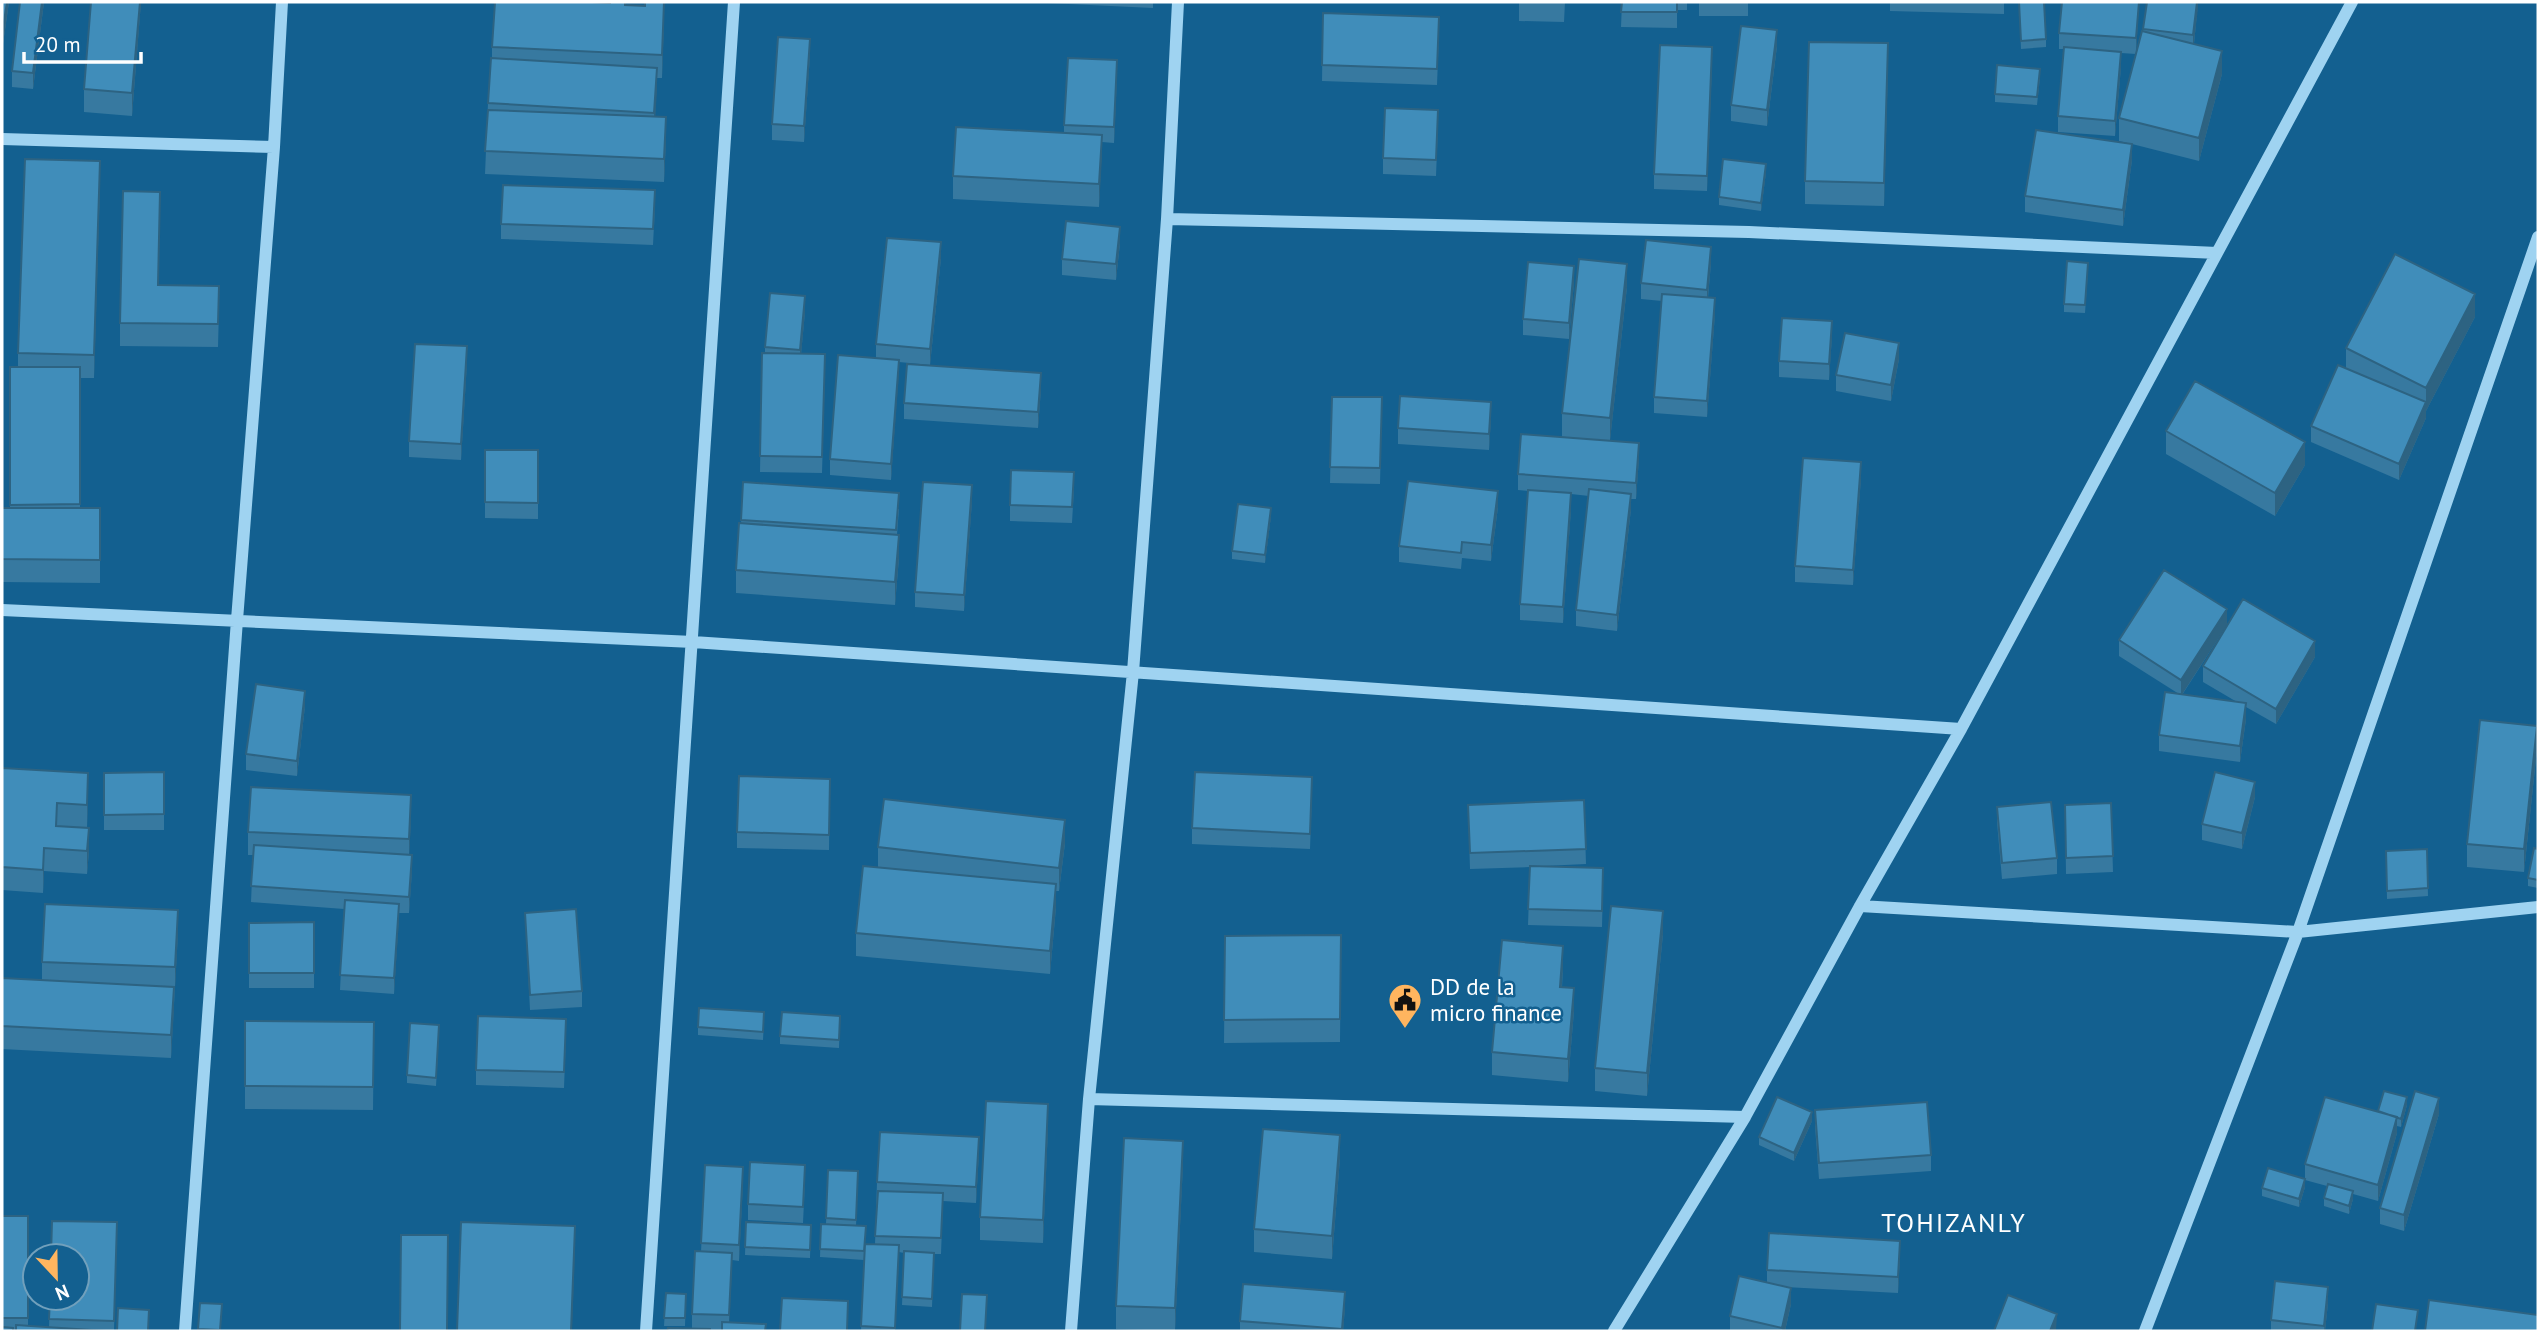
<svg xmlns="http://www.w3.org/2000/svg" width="2540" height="1333" font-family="'PT Sans',sans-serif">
<rect width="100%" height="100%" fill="#136090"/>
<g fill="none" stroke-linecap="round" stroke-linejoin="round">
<path stroke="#9fd3f1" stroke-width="12" d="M2 139 274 147
M1167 219 1749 232 2217 253
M2 610 693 642 1961 729
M1860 906 2298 932 2538 907
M1089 1099 1745 1117
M185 1331 237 620 274 147 282 2
M646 1331 734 2
M1071 1331 1089 1099 1133 672 1167 219 1178 2
M1614 1331 1745 1117 1860 906 1961 729 2352 2
M2145 1331 2298 932 2538 237"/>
</g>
<path fill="#3779a0" d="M2 2H9L3 44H2Z
M20 2H44L33 89 12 87V71Z
M91 2H141L132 116 84 112V89Z
M626 2V5L664 19 662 78H657L655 117 666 140 664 182 485 174 488 103 492 58V47L528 3H610Z
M1026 2H1153V8Z
M1519 2H1565L1564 22 1519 21Z
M1622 2H1687V10H1677V28L1621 27Z
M1699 2H1748V16H1699Z
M1890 2H2004V14L1890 11Z
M2019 2 2046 39V47L2021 49Z
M2139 2 2136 53 2143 31 2147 2H2198L2194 44 2222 74 2199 161 2132 144V160L2123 226 2025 212V196L2132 144 2119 141V118L2136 54 2121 53V67L2115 136 2058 132V116L2064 49H2059V33Z
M1323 13 1439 33 1437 85 1322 81Z
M1777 46 1767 126 1731 121V105Z
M810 55 804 142 772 140V124Z
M1712 63 1707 191 1654 189V174Z
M1888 66 1884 206 1805 204V181Z
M1117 76 1114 143 1102 142 1099 207 953 199V176L1064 133V125Z
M2040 77 2037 105 1995 102V94Z
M1438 125 1436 176 1383 174V158Z
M1766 172 1761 211 1719 205V197Z
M100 184 94 378H80V508H100V583L2 582V508H10V367H18V353Z
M655 206 653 245 501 239V224Z
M160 215 158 285 219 309 218 347 120 346V323Z
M1120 243 1116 280 1062 275V259Z
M941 258 930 365 899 362 891 480 830 475V459L876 358V344Z
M1711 263 1708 298 1715 314 1707 417 1654 413V397L1662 301 1641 299V283Z
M2088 271 2085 313 2064 312V304Z
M1574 282 1569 339 1523 335V319Z
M1627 287 1610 440 1639 458 1636 499H1631V509L1617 631 1576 626V610L1589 496 1571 494V509L1563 623 1520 620V604L1528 491 1518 490V474L1562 436V413Z
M805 312 801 354 825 370 822 473 760 472 762 353H765V347Z
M2475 317 2426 411V418L2399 480 2311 442V426L2346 368V348Z
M1832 336 1829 380 1779 377V361Z
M1899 359 1891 401 1836 391V375Z
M467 362 461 460 409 457V441Z
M1041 389 1038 428 904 419V403Z
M1332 397H1382L1380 484 1330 483Z
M1491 418 1489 450 1398 444V428Z
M2166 431 2305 465 2275 516 2166 454Z
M485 450H538V519L485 518Z
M1861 478 1853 585 1795 582V566Z
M743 482 899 509 897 534 899 558 895 605 736 593V570L741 524Z
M1074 488 1072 523 1010 521V505Z
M972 501 964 611 915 607V592Z
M1498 507 1491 561 1462 558 1461 569 1399 562V546Z
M1271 516 1265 563 1232 559V551Z
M2227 625 2182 695 2237 702 2203 682V666L2315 657 2276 724 2246 707V719L2240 762 2159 751V735L2179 694 2119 656V640Z
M305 706 297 776 246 770V754Z
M2537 749 2524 872 2467 867V844Z
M2 768 88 796 87 828 89 851 87 874 44 871 43 893 2 890Z
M164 772V830H104V773Z
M830 779 829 850 737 848V832Z
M1312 793 1310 849 1192 844V828Z
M2255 797 2242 849 2202 840V824Z
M1584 800 1586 864 1544 866 1603 884 1602 927 1528 925 1530 867 1470 869 1468 805Z
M2111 803 2113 872 2066 874 2065 805Z
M1997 807 2057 858V874L2002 879 1997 822Z
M411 818 409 855 412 871 409 913H399L394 994 340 990 344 909 251 902 253 855H248V832Z
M1065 843 1059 891H1056V907L1050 974 856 956V933L878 868V847Z
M2427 849 2428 896 2387 899 2386 851Z
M2538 849V888L2528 886V878Z
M525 913 582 991V1007L530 1010Z
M314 922V988H249V923Z
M178 933 171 1058 2 1049V978L42 980V962Z
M1663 934 1647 1096 1595 1091V1068Z
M1341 935 1340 1042 1224 1043 1225 936Z
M1563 969 1562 987 1574 1011 1568 1082 1492 1075V1052Z
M840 1016 839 1048 780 1044V1036Z
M764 1020 763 1040 698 1035V1027Z
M245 1021 374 1022 373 1110 245 1109Z
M439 1033 436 1086 407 1083V1075Z
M566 1035 564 1088 476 1085V1070Z
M2407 1105 2401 1127 2397 1126V1133L2378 1201 2353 1194V1199L2349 1214 2324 1206V1198L2327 1186 2305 1180V1187L2299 1207 2262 1196V1188L2305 1179V1164L2378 1112Z
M1815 1110 1931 1155V1171L1819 1179 1815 1126Z
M2439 1114 2404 1231 2380 1224V1208Z
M1812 1121 1794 1161 1759 1145V1137Z
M1048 1127 1043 1243 980 1240V1217Z
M979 1152 976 1203 943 1201 941 1254H934L932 1307 902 1305 904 1253 899 1252 895 1331H861L865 1254 864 1260 820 1257 821 1224H826L828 1170 858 1171 856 1226 865 1244H875L877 1182Z
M1340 1158 1332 1259 1254 1252V1229Z
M1183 1164 1175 1331 1116 1329V1306Z
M705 1165 743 1182 739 1261 732 1260 729 1322 722 1331 692 1329V1314L701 1252Z
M805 1181 803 1223 748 1220V1204Z
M2 1216H28V1326L49 1328 50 1298 117 1222 114 1331H2Z
M746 1222 811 1225 810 1258 745 1255Z
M1900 1256 1898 1293 1785 1287 1791 1304 1785 1331H1730V1316L1767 1283V1270Z
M666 1293 686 1294 685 1326H664Z
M200 1303 222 1312 220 1331H198Z
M2328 1303 2325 1331H2271V1320Z
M1345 1308 1343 1331H1240V1321Z"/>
<path fill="#2d6382" d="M7 2H9L3 44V28Z
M42 2H44L33 89V73Z
M140 2H141L132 116V93Z
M664 2V19L662 78V55Z
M2139 2 2136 54V38Z
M2197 2H2198V8L2193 51V35Z
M1777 30V46L1767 126V110Z
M810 39V55L804 142V126Z
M1888 43V66L1884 206V183Z
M1712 47V63L1707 191V176Z
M2222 51V74L2199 161V138Z
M2121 52V67L2115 136V121Z
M1117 60V76L1114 143V127Z
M657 68V91L654 136V113Z
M666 117V140L664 182V159Z
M1102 135V158L1099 207V184Z
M2132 144V160L2123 226V210Z
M100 161V184L94 378V355Z
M1766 164V172L1761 211V203Z
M1120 227V243L1116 280V264Z
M941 242V258L930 365V349Z
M1711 247V263L1707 306V290Z
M1627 264V287L1610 441V418Z
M1574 266V282L1569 339V323Z
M2475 294V317L2426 411V388Z
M805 296V312L800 366V350Z
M1715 298V314L1707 417V401Z
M1832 321V336L1829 380V364Z
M1899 343V359L1891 401V385Z
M467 346V362L461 460V444Z
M899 360V375L891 480V464Z
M1041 373V389L1038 428V412Z
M1491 402V418L1489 450V434Z
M2426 402V418L2399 480V464Z
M2305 442V465L2275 516V493Z
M1639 443V458L1636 499V483Z
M1861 462V478L1853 585V570Z
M972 485V501L964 611V595Z
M1498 491V507L1491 561V545Z
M1571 493V509L1563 623V607Z
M1631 494V509L1617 631V615Z
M1271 508V516L1265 563V555Z
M899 535V558L895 605V582Z
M2227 609V625L2181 696V680Z
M2315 641V657L2276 724V709Z
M305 691V706L297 776V761Z
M2246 703V719L2240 762V746Z
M2537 726V749L2524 872V849Z
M88 773V796L87 828V805Z
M2255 782V797L2242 849V833Z
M411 795V818L409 862V839Z
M1065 820V843L1059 891V868Z
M89 828V851L87 874V851Z
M44 848V871L43 893V870Z
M412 855V871L409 913V897Z
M1056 884V907L1050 974V951Z
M399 904V920L394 994V978Z
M178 910V933L175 990V967Z
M1663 911V934L1647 1096V1073Z
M1563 946V969L1560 1010V987Z
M174 987V1010L171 1058V1035Z
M1574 988V1011L1568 1082V1059Z
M2407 1097V1105L2401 1127V1119Z
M2439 1098V1114L2404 1231V1215Z
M1048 1104V1127L1043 1243V1220Z
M1812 1112V1121L1794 1161V1153Z
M2397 1117V1133L2378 1201V1185Z
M1340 1135V1158L1332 1259V1236Z
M979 1137V1152L976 1203V1187Z
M1183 1141V1164L1175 1331V1308Z
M743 1167V1182L739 1261V1245Z
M2305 1179V1187L2299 1207V1199Z
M2353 1191V1199L2349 1214V1206Z
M575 1226V1249L572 1331H571Z
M1900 1241V1256L1898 1293V1277Z
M899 1245V1261L895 1331V1328Z
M732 1253V1269L729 1331V1315Z
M2328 1287V1303L2325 1331H2324Z
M1791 1288V1304L1785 1331H1782Z
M1345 1292V1308L1343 1331H1342Z
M2057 1314 2056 1331H2050Z"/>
<path fill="#408dba" stroke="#2d6382" stroke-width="2" d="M2 2H7L3 28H2Z
M20 2H42L33 73 12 71Z
M91 2H140L132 93 84 89Z
M495 2H592L610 3V2H625V5L645 6V2H664L662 55 492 47Z
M1622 2H1677V12H1621Z
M2019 2H2044L2046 39 2021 41Z
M2062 2H2139L2136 38 2059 33Z
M2147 2H2197L2193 35 2143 29Z
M1323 13 1439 17 1437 69 1322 65Z
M1741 26 1777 30 1767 110 1731 105Z
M2142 31 2222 51 2199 138 2119 118Z
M778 37 810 39 804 126 772 124Z
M1809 42 1888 43 1884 183 1805 181Z
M1660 45 1712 47 1707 176 1654 174Z
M2064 47 2121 52 2115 121 2058 116Z
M491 58 657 68 654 113 488 103Z
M1068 58 1117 60 1114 127 1064 125Z
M1997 65 2040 69 2037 97 1995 94Z
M1385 108 1438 110 1436 160 1383 158Z
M488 110 666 117 664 159 485 151Z
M956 127 1102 135 1099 184 953 176Z
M2036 130 2132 144 2123 210 2025 196Z
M25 159 100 161 94 355 18 353Z
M1723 159 1766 164 1761 203 1719 197Z
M503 185 655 190 653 229 501 224Z
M123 191 160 192 158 285 219 286 218 324 120 323Z
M1066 221 1120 227 1116 264 1062 259Z
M887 238 941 242 930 349 876 344Z
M1646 240 1711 247 1707 290 1641 283Z
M2395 254 2475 294 2426 388 2346 348Z
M1579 259 1627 264 1610 418 1562 413Z
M2067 261 2088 263 2085 305 2064 304Z
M1528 262 1574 266 1569 323 1523 319Z
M770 293 805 296 800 350 765 347Z
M1662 294 1715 298 1707 401 1654 397Z
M1782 318 1832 321 1829 364 1779 361Z
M1845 333 1899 343 1891 385 1836 375Z
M415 344 467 346 461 444 409 441Z
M762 353 825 354 822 457 760 456Z
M838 355 899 360 891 464 830 459Z
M907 364 1041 373 1038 412 904 403Z
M2338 365 2426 402 2399 464 2311 426Z
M10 367H80V504L10 505Z
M2195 381 2305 442 2275 493 2166 431Z
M1400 396 1491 402 1489 434 1398 428Z
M1332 397H1382L1380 468 1330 467Z
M1521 434 1639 443 1636 483 1518 474Z
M485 450H538V503L485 502Z
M1803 458 1861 462 1853 570 1795 566Z
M1011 470 1074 472 1072 507 1010 505Z
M1408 481 1498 491 1491 545 1462 542 1461 553 1399 546Z
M743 482 899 493 896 530 741 520Z
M923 482 972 485 964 595 915 592Z
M1589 489 1631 494 1617 615 1576 610Z
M1528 490 1571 493 1563 607 1520 604Z
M1238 504 1271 508 1265 555 1232 551Z
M2 508H100V560L2 559Z
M739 523 899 535 895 582 736 570Z
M2164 570 2227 609 2181 680 2119 640Z
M2243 599 2315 641 2276 709 2203 666Z
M256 684 305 691 297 761 246 754Z
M2165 692 2246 703 2240 746 2159 735Z
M2480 720 2537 726 2524 849 2467 844Z
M2 768 88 773 87 805 57 803 56 826 89 828 87 851 44 848 43 870 2 867Z
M164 772V814L104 815V773Z
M1195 772 1312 777 1310 834 1192 828Z
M2215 772 2255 782 2242 833 2202 824Z
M739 776 830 779 829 835 737 832Z
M251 787 411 795 409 839 248 832Z
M884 799 1065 820 1059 868 878 847Z
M1584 800 1586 849 1470 853 1468 805Z
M2051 802 2057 858 2002 863 1997 807Z
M2111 803 2113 856 2066 858 2065 805Z
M254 845 412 855 409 897 251 886Z
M2534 848 2538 849V880L2528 878Z
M2427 849 2428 888 2387 891 2386 851Z
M863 866 1056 884 1050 951 856 933Z
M1530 866 1603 868 1602 911 1528 909Z
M345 900 399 904 394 978 340 975Z
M45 904 178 910 175 967 42 962Z
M1611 906 1663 911 1647 1073 1595 1068Z
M576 909 582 991 530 995 525 913Z
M314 922V973H249V923Z
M1341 935 1340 1019 1224 1020 1225 936Z
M1502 940 1563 946 1560 987 1574 988 1568 1059 1492 1052Z
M2 978 174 987 171 1035 2 1026Z
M699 1008 764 1012 763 1032 698 1027Z
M782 1012 840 1016 839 1040 780 1036Z
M478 1016 566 1019 564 1072 476 1070Z
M245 1021 374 1022 373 1087 245 1086Z
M410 1023 439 1025 436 1078 407 1075Z
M2384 1091 2407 1097 2401 1119 2378 1111Z
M2415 1091 2439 1098 2404 1215 2380 1208Z
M1777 1097 1812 1112 1794 1153 1759 1137Z
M2325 1097 2397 1117 2378 1185 2305 1164Z
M986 1101 1048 1104 1043 1220 980 1217Z
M1927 1102 1931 1155 1819 1163 1815 1110Z
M1263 1129 1340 1135 1332 1236 1254 1229Z
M880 1132 979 1137 976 1187 877 1182Z
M1124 1138 1183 1141 1175 1308 1116 1306Z
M750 1162 805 1165 803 1207 748 1204Z
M705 1165 743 1167 739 1245 701 1243Z
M2268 1168 2305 1179 2299 1199 2262 1188Z
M828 1170 858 1171 856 1220 826 1218Z
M2328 1184 2353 1191 2349 1206 2324 1198Z
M878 1191 943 1193 941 1238 875 1236Z
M2 1216H28V1318H2Z
M52 1221 117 1222 114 1321 49 1319 50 1298H77V1256H51Z
M461 1222 575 1226 571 1331H457Z
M746 1222 811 1225 810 1250 745 1247Z
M821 1224 866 1226 864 1251 820 1249Z
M1769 1233 1900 1241 1898 1277 1767 1270Z
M401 1235H448L447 1331H400Z
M865 1244 899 1245 895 1328 861 1326Z
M695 1251 732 1253 729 1315 692 1314Z
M904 1251 934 1253 932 1299 902 1297Z
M1739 1276 1791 1288 1782 1328 1730 1316Z
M2275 1281 2328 1287 2324 1326 2271 1320Z
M1243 1284 1345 1292 1342 1329 1240 1321Z
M666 1293 686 1294 685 1318H664Z
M962 1294 987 1295 985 1331H960Z
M2008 1295 2057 1314 2050 1331H1994Z
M782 1298 848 1301 847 1331H780Z
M2429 1300 2538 1315V1331H2425Z
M200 1303 222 1304 220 1330 198 1329Z
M2376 1304 2418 1310 2415 1331H2372Z
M118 1308 149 1310 148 1331H117Z
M722 1322 766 1324 765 1331H722Z
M16 1325 106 1331H16Z
M2 1327 13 1328V1331H2Z
M668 1328 710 1329V1331H667Z"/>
<defs>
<symbol id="civic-pin" viewBox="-11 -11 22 30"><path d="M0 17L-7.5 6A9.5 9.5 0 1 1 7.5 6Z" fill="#ffb55f" stroke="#136090"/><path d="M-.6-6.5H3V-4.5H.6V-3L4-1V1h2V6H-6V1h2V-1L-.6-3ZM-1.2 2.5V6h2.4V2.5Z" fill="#111"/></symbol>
</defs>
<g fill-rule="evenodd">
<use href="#civic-pin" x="1386" y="981" width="38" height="52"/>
</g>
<g text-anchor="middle" stroke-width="5" stroke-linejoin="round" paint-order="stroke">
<g font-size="23" fill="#fff" stroke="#136090" text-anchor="start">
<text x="1430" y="995">DD de la<tspan x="1430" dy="26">micro finance</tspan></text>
</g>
<g font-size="26" letter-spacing="2" fill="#fff" stroke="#136090">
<text x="1954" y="1232">TOHIZANLY</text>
</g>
</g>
<rect width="2540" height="1333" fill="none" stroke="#ffffff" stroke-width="7"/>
<g transform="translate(56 1277) rotate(158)"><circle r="33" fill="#136090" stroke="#71a0bc" stroke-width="2"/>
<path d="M0-5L12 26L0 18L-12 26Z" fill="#ffb55f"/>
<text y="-10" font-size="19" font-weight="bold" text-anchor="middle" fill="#ffffff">N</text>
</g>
<path d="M24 52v10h117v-10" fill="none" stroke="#ffffff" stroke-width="3.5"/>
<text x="35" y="52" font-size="21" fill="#ffffff" stroke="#136090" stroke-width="5" paint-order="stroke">20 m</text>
</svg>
